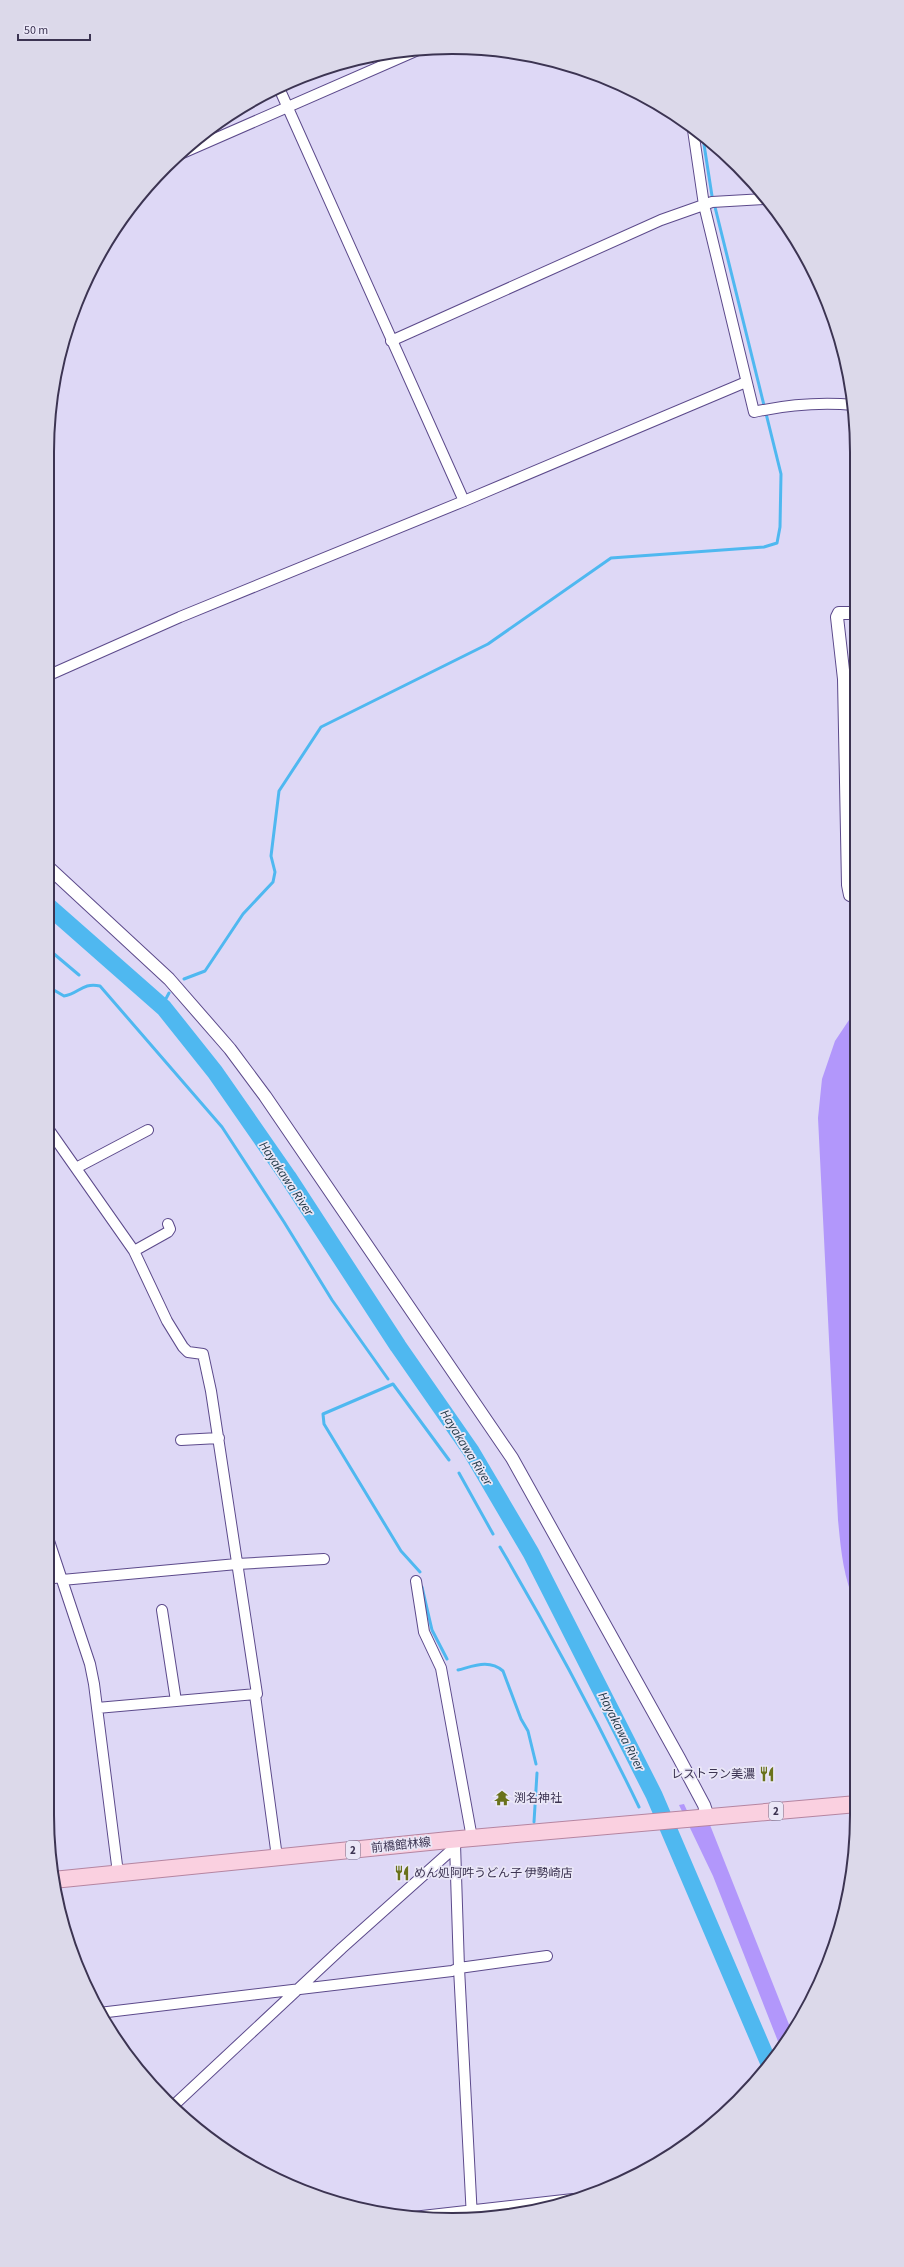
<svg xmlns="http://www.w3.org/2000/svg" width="904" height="2267" font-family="'Source Sans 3','Noto Sans JP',sans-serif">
<rect width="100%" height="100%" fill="#ded8f6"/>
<path fill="#b297fb" d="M855 1011 856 1605C843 1577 841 1550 838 1520L818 1118 822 1079 835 1041Z
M684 1804 694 1826 710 1825 792 2032 781 2049 713 1876 679 1805Z"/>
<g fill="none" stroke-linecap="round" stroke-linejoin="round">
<path stroke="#4fb8f0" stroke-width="3" d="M703 138 712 196
M47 948 79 975
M184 979 205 971 243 914 273 882 275 872 271 856 279 791 321 727 488 644 611 558 764 547 777 543 780 527 781 474 715 207
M47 986 64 996C79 994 82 982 100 986L222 1127 284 1222 332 1300 388 1379
M162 1006 169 993
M459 1473 493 1534
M500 1547C550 1632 596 1718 639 1807
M420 1572 401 1551 324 1424 323 1414 393 1384 449 1460
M422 1587 432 1630 447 1659
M458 1670C474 1666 489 1659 503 1671L521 1719 528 1731 536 1764
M534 1822 537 1773"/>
<path stroke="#4fb8f0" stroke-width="17" d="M47 905 164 1008 215 1072 288 1177 398 1346 471 1451 531 1553 654 1795 770 2066"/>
<defs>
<path id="minor" d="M279 88 464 501
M693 130 704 205 754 412C786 405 820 402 854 405
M178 155 418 50
M391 341 661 220 712 202 766 199
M47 676 180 617 464 501 746 382
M47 1127 134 1251 167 1321 183 1347 188 1352 203 1354 211 1391 257 1694 97 1708
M76 1168 148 1130
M134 1251 168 1232 170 1229 168 1224
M181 1440 219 1438
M47 1535 90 1664 94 1684 118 1873
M47 1579 61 1577
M62 1580 237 1564 324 1559
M416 1581 424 1632 441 1668 472 1838
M162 1610 176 1701
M255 1695 277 1857
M455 1844 459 1968 472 2218
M99 2013 452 1971 459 1968 547 1956
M173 2106 342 1948 455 1847
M413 2217 573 2199"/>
<path id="tertiary" d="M854 613H839L837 617 844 679 848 885 850 895 855 897
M47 866 169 979 230 1049 265 1096 512 1458 679 1758 704 1805 708 1817"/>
<path id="primary" d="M53 1880 449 1840 857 1804"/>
</defs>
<use href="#minor" stroke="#5c4a8b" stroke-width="12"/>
<use href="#tertiary" stroke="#5c4a8b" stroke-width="14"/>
<use href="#primary" stroke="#b585a1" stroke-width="18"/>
<use href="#minor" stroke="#fff" stroke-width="10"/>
<use href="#tertiary" stroke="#fff" stroke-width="12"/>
<use href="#primary" stroke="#fad0e0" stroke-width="16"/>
</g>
<defs>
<symbol id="restaurant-bare" viewBox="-9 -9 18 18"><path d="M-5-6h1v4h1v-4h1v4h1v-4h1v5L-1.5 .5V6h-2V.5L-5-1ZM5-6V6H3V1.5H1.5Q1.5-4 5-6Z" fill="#6a721b" stroke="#eae7f7" stroke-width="2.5" paint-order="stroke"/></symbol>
<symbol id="temple-bare" viewBox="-9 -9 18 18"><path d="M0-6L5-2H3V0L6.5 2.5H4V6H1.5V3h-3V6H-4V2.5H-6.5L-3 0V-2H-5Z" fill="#6a721b" stroke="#eae7f7" stroke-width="2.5" paint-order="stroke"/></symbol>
</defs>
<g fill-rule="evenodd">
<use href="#restaurant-bare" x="756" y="1763" width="22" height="22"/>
<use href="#temple-bare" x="491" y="1787" width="22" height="22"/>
<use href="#restaurant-bare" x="391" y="1862" width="22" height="22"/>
</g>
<g text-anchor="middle" stroke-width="3.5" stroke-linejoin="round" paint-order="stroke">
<g fill="#eae7f7" stroke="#706a84" stroke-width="1">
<rect x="769" y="1802" width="14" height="18" rx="3"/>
<rect x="346" y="1841" width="14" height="18" rx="3"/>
</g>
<g font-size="11" font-weight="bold" fill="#3c3452">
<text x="776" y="1815">2</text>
<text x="353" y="1854">2</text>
</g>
<g font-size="12" fill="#3c3452" stroke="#eae7f7" text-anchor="start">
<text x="755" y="1778" text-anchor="end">レストラン美濃</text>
<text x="514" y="1802">渕名神社</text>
<text x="414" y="1877">めん処阿吽うどん子 伊勢崎店</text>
</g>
<g font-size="12" fill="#3c3452" stroke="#eae7f7">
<text transform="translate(401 1845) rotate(-6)" y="4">前橋館林線</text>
</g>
<g font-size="13" font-style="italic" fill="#243b49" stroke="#eae7f7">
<text transform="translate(287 1178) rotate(56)" y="5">Hayakawa River</text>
<text transform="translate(467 1447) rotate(58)" y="5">Hayakawa River</text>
<text transform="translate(622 1731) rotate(63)" y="5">Hayakawa River</text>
</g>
</g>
<path d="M0 0H904V2267H0ZM452 54H452A398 398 0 0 1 850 452V1815A398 398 0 0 1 452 2213H452A398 398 0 0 1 54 1815V452A398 398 0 0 1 452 54Z" fill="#dcd9ea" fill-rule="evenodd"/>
<path fill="none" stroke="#3c3452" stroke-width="2" d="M452 54H452A398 398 0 0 1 850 452V1815A398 398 0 0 1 452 2213H452A398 398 0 0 1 54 1815V452A398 398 0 0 1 452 54Z"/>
<path d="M18 34v6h72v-6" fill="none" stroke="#3c3452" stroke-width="2"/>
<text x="24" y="34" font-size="12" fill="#3c3452" stroke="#eae7f7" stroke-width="3" paint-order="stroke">50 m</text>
</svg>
